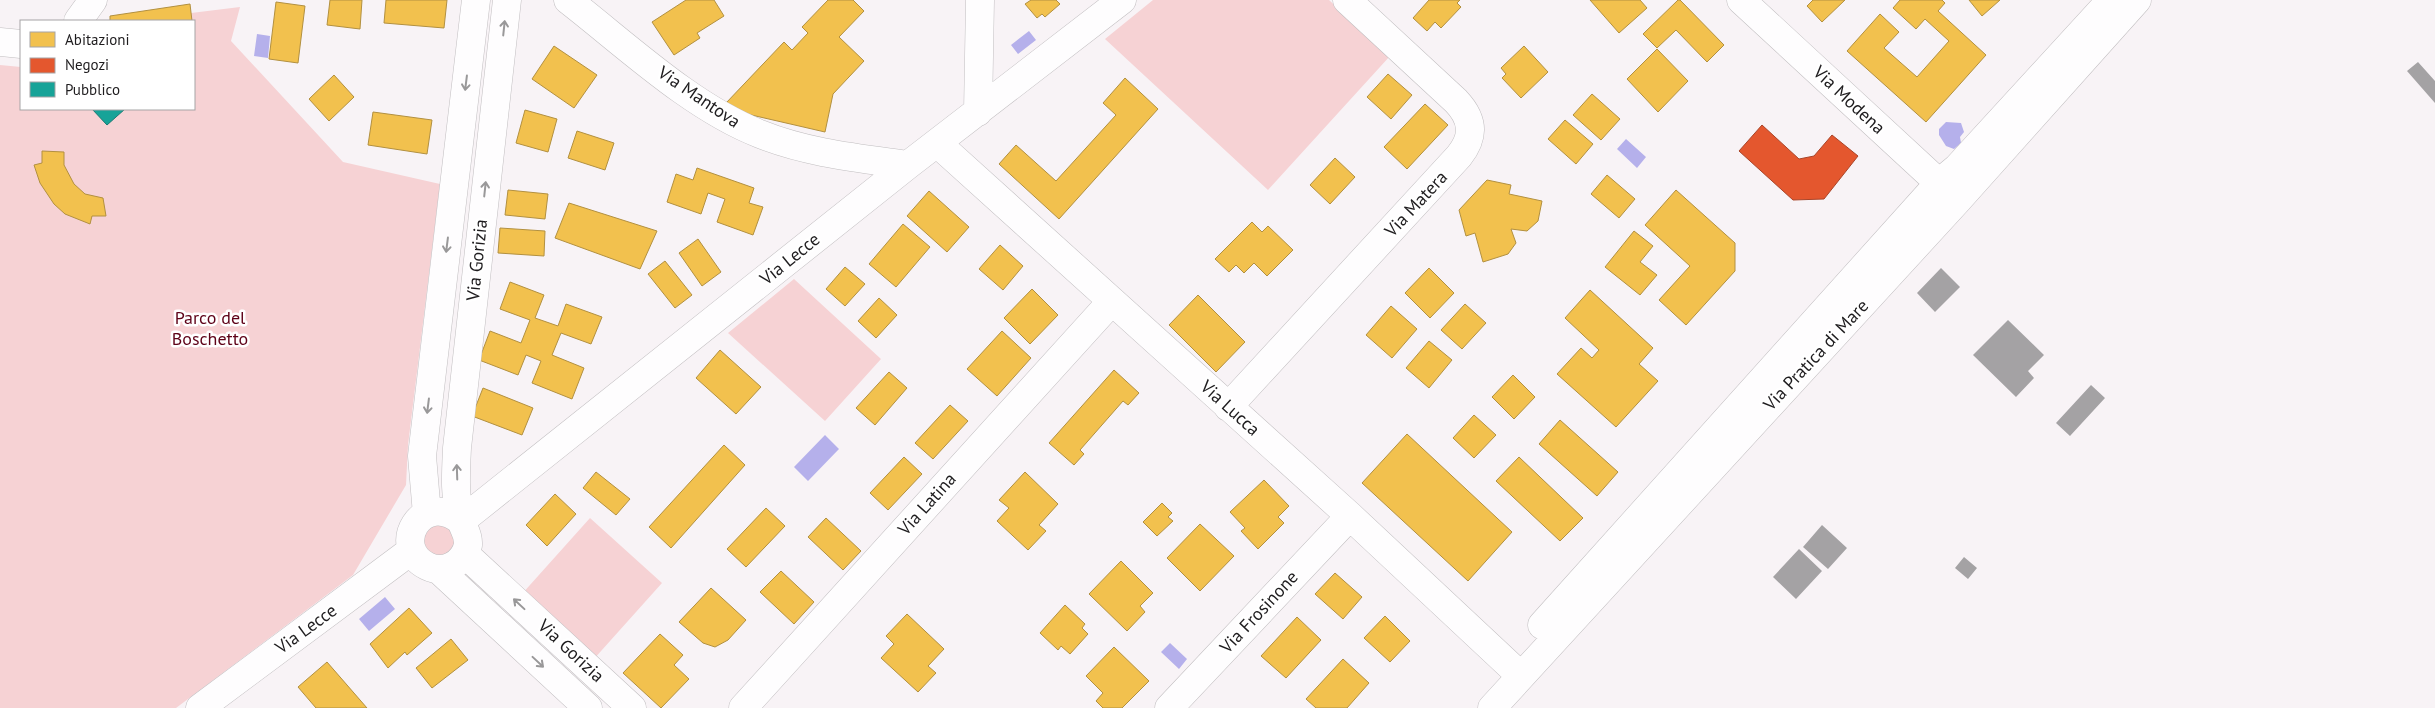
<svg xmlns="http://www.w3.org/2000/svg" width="2435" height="708" font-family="'PT Sans',sans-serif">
<rect width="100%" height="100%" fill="#f8f3f6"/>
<path fill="#f6d2d4" d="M1153 0H1329L1390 56 1268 190 1105 39Z
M240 7 231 41 343 162 440 184 408 445 406 485 353 575 176 708H0V65L21 67V109H194V21H126Z
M794 279 881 359 825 421 728 333Z
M444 517 462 545 434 563 416 535Z
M590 518 662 583 593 660 521 595Z"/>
<path fill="#b5b0eb" d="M1029 31 1036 40 1018 54 1011 45Z
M257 34 270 36 268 58 254 56Z
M1946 122 1961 123 1964 132 1960 137 1961 143 1954 149 1946 146 1939 135V129Z
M1626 139 1646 157 1637 168 1617 149Z
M825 435 839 449 808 481 794 467Z
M385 597 395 609 369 631 359 619Z
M1170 643 1187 659 1179 669 1161 652Z"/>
<path fill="#f2c14e" stroke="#b29040" d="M330 0H362L360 29 327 25Z
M386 0H447L444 28 384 23Z
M686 0H714L724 16 697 33 700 38 674 55 652 22Z
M828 0H853L864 11 839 37 864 61 833 94 825 132 747 114 726 103 784 42 792 50 808 33 802 27Z
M1031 0H1056L1060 4 1045 17 1042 14 1037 18 1025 4Z
M1429 0H1460L1457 3 1461 7 1441 28 1435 22 1427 31 1413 18Z
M1590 0H1640L1647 8 1619 33Z
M1678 0H1680L1724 45 1707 62 1676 30 1657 48 1643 34Z
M1813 0H1845L1822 22 1807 6Z
M1900 0H1942L1945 3 1938 11 1986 55 1926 122 1847 51 1880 14 1899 32 1884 48 1917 77 1949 41 1925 19 1916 29 1893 8Z
M1969 0H2000L1982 16Z
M276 2 305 6 298 63 269 59Z
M190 4 192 21H110V16Z
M554 46 597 75 574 108 532 79Z
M1524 46 1548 72 1521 98 1502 78 1506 74 1501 68Z
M1657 49 1688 81 1658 112 1627 79Z
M1388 74 1412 95 1391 119 1367 97Z
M334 75 354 97 329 121 309 99Z
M1125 78 1158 109 1059 219 999 164 1016 145 1056 181 1116 115 1103 103Z
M1592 94 1620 119 1601 140 1573 115Z
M1425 104 1448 125 1407 169 1384 147Z
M525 110 557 119 548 152 516 143Z
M373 112 432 120 427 154 368 145Z
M1565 120 1593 144 1576 164 1548 139Z
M577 131 614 143 605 170 568 158Z
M42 151 64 152V165L74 184 85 194 103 198 106 216H92L90 224 65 214 54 204 40 183 34 165 42 163Z
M1335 158 1355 177 1330 204 1310 185Z
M697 168 754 188 749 203 763 207 753 235 717 222 725 199 708 193 701 214 667 202 676 174 693 180Z
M1607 175 1635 199 1619 218 1591 194Z
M1487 180 1511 185 1509 194 1542 201 1538 221 1527 231 1511 229 1516 243 1508 254 1483 262 1475 233 1466 236 1459 210Z
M508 190 548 194 545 219 505 215Z
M1676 190 1735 243V271L1686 325 1659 300 1690 266 1645 225Z
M929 191 969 227 947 252 907 216Z
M569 203 657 231 640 269 555 238Z
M1252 222 1262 232 1268 226 1293 250 1267 276 1254 263 1244 273 1236 265 1229 272 1215 259Z
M903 224 930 247 896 287 869 264Z
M500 228 545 231 544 256 498 253Z
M1634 231 1653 246 1640 262 1657 275 1640 295 1605 267Z
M698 239 721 272 702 286 679 253Z
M1000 245 1023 266 1003 290 979 269Z
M665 261 692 295 675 308 648 274Z
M845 267 865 284 845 306 826 289Z
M1429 268 1454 293 1430 318 1405 293Z
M510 282 544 295 535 318 558 326 566 304 602 317 591 344 561 333 552 355 584 368 572 399 532 383 541 361 526 355 518 375 479 360 490 331 521 343 530 320 500 309Z
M1032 289 1058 315 1030 344 1004 318Z
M1590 290 1653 348 1639 364 1658 381 1616 427 1557 374 1581 348 1592 358 1599 350 1565 318Z
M1198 295 1245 342 1216 372 1169 325Z
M879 298 897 315 876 338 858 321Z
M1465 304 1486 323 1462 349 1441 330Z
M1391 306 1417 329 1392 358 1366 335Z
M1002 331 1031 358 997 396 967 369Z
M1429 341 1452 360 1429 388 1406 368Z
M720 350 761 387 736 414 696 378Z
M1114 370 1139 393 1128 405 1123 401 1080 450 1084 454 1074 465 1049 443Z
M889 372 907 388 875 425 856 408Z
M1513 375 1535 397 1514 419 1492 397Z
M483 388 533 408 522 435 472 416Z
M950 405 968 421 933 459 915 443Z
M1474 415 1496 435 1474 458 1453 438Z
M1560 420 1618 472 1597 496 1539 444Z
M1407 434 1512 532 1468 581 1362 483Z
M724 445 745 465 671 548 649 527Z
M904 457 922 474 888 510 870 493Z
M1519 457 1583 518 1560 541 1496 481Z
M596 472 630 499 616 515 583 488Z
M1025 472 1058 504 1039 525 1046 531 1028 550 997 521 1009 508 999 500Z
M1264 480 1289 506 1278 517 1284 523 1258 549 1241 531 1245 528 1230 512Z
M555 494 576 514 547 546 526 525Z
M1162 503 1172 513 1168 517 1173 521 1157 536 1143 522Z
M766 508 785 526 746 567 727 549Z
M826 518 861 551 843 570 808 537Z
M1200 524 1234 556 1200 591 1167 558Z
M1121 561 1153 593 1140 606 1145 612 1127 631 1089 594Z
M781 571 814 602 794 624 760 592Z
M1335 573 1362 597 1343 619 1315 594Z
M711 588 746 620 728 640 715 647 703 643 679 622Z
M1065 605 1085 624 1082 628 1088 634 1070 654 1061 646 1058 650 1040 633Z
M409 608 432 633 407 655 405 652 388 668 370 644Z
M907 614 944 649 928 666 936 673 918 692 881 658 894 644 886 636Z
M1385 616 1410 641 1390 662 1364 638Z
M1297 617 1321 640 1286 678 1261 656Z
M660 634 683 655 674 665 689 679 661 708 623 673Z
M451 639 468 660 432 688 416 668Z
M1114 647 1149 681 1122 708H1103L1096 701 1103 693 1086 676Z
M1343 659 1369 683 1347 708H1316L1306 699Z
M327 662 367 708H316L298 687Z"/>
<path fill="#e4572e" stroke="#a94529" d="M1762 125 1799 159 1814 156 1832 135 1858 156 1824 199 1793 200 1739 151Z"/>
<path fill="#17a398" stroke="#197a73" d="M92 109H125L107 125Z"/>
<path fill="#a4a2a4" d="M2418 62 2435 81V103L2407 71Z
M1941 268 1960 287 1935 312 1917 293Z
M2008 320 2044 355 2028 371 2034 378 2016 397 1973 355Z
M2091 385 2105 398 2070 436 2056 423Z
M1822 525 1847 548 1828 569 1803 547Z
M1799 549 1822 571 1796 599 1773 577Z
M1964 557 1977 568 1968 579 1955 568Z"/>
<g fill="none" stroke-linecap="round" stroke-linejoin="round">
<defs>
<path id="minor" d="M568 0C626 45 691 107 760 134 807 153 858 158 908 165
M1741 0 1951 194
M78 21 93 0
M0 42 21 44
M978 112 980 0
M937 143 1350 516 1521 676
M1228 407 1459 156C1475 136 1473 119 1456 101L1347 0
M427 514 422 456 476 0
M461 521 908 165 1122 0
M461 521C422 489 389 547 427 566 435 570 444 570 452 566 460 562 466 554 468 545 469 534 463 529 461 520 454 498 456 470 457 448L507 0
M465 554 632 708
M438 569 588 708
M1542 625 1939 183 1957 168 2111 0
M200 708 412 550
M743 708 1112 301
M1169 708 1350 516
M1492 708 1958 200 2137 0"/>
</defs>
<use href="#minor" stroke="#c1bec0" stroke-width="29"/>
<use href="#minor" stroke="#fefdfe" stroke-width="28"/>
</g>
<defs><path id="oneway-shaft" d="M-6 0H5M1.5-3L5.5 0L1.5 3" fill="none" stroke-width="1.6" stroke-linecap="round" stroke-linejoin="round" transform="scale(1.25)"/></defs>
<g stroke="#999899">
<use href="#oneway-shaft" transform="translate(504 28) rotate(-84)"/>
<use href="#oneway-shaft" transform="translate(466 83) rotate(97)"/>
<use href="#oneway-shaft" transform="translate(485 189) rotate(-84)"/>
<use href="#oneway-shaft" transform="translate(447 245) rotate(97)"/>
<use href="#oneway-shaft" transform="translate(428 406) rotate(97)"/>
<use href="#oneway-shaft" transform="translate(457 472) rotate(-92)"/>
<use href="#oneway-shaft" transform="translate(519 604) rotate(-137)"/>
<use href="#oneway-shaft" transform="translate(538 662) rotate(43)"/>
</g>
<g text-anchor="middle" stroke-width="5" stroke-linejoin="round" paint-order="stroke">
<g font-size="18" fill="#1e1c1e" stroke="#fff">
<text transform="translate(699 97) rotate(34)" y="6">Via Mantova</text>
<text transform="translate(1849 100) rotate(43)" y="6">Via Modena</text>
<text transform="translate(1416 204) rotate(-47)" y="6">Via Matera</text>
<text transform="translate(790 259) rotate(-39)" y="6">Via Lecce</text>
<text transform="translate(477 260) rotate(-84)" y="6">Via Gorizia</text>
<text transform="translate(1816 355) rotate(-47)" y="6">Via Pratica di Mare</text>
<text transform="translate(1230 408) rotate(42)" y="6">Via Lucca</text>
<text transform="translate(927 504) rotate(-48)" y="6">Via Latina</text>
<text transform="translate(1259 612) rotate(-47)" y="6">Via Frosinone</text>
<text transform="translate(306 629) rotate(-36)" y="6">Via Lecce</text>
<text transform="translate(571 651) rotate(43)" y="6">Via Gorizia</text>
</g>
<g font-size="18" fill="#5e0218" stroke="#fff">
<text x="210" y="324">Parco del<tspan x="210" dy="21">Boschetto</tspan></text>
</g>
</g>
<rect x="20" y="20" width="175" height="90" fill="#ffffff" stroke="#a5a4a5"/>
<rect x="30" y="32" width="25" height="15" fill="#f2c14e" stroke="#a5a4a5"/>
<text x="65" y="45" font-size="15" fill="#1e1c1e">Abitazioni</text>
<rect x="30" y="58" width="25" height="15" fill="#e4572e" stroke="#a5a4a5"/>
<text x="65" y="70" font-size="15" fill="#1e1c1e">Negozi</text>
<rect x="30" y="82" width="25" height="15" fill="#17a398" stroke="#a5a4a5"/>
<text x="65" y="95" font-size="15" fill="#1e1c1e">Pubblico</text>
</svg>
